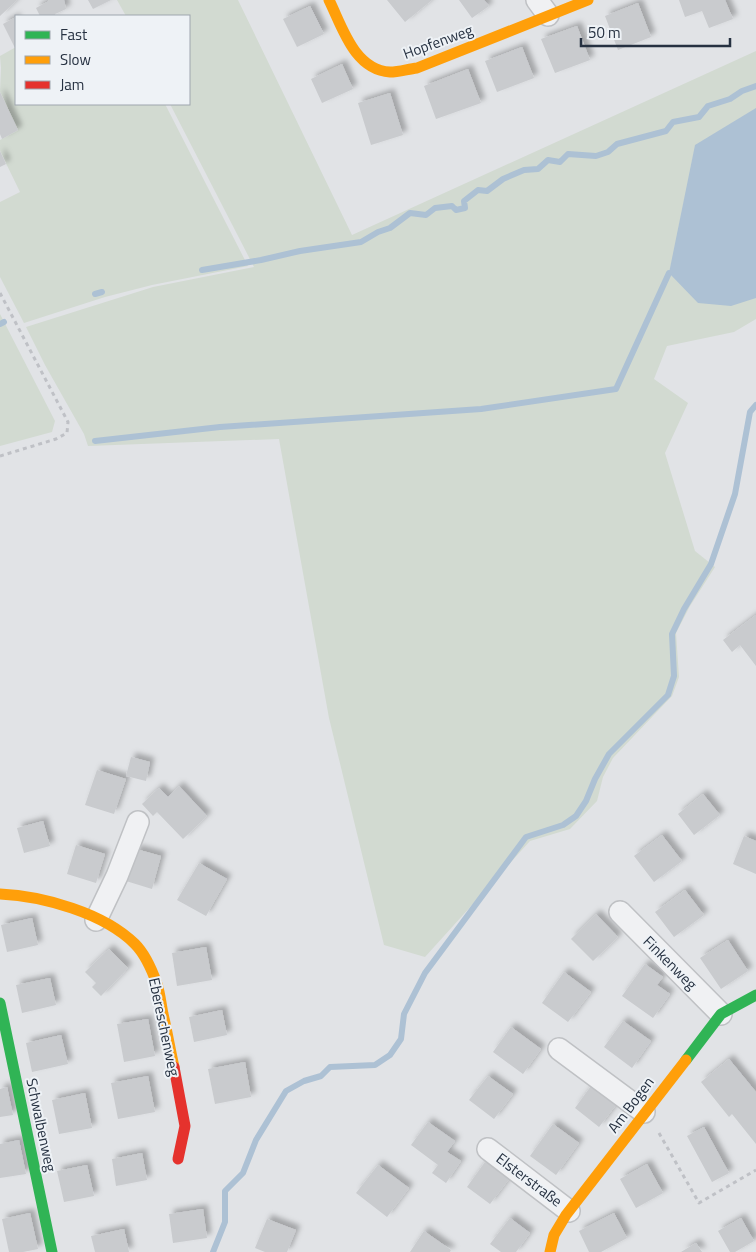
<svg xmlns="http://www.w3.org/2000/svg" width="756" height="1252" font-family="'Titillium Web',sans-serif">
<defs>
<filter id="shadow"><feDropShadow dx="4.5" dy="-4.5" stdDeviation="2.5" flood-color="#0004"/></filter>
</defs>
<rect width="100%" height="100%" fill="#e1e3e6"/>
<path fill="#d2dad1" d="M117 0H238L352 235 756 51V319L734 332 667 346 654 379 688 403 665 453 695 551 715 567 690 606 676 633 679 677 672 696 613 758 603 777 597 801 570 829 530 841 425 957 384 945 329 718 279 439 88 446 84 434 45 365 26 327 153 287 254 267 170 104H189V16H126Z
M16 47V104H165L248 266 152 285 105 297 24 323 0 277V202L20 192 0 151V140L18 130 0 92 1 68 0 56Z
M0 314 55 421 52 432 0 446Z"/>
<path fill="#adc1d4" d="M756 108V298L731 306 698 303 669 273 695 145Z"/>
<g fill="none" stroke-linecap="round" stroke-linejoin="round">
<path stroke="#adc1d4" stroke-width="6" d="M202 270 261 260 300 251 361 242 378 232 390 228 410 213 426 215 435 208 452 206 456 210 465 208 464 201 478 190 487 191 503 179 524 170 538 169 548 160 560 162 568 154 596 156 608 152 617 144 666 131 673 122 699 117 708 106 730 99 742 91 756 86
M95 294 102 292
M0 324 4 322
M95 441 220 427 481 409 616 389 669 273
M213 1252 225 1222V1191L243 1173 256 1140 286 1091 304 1081 321 1076 330 1067 375 1065 390 1055 401 1039 404 1014 425 973 526 837 563 825 576 816 586 801 595 779 609 754 668 695 674 676 672 634 684 609 711 564 735 494 750 412 756 405"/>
</g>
<path fill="#c9cbce" filter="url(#shadow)" d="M0 0H17L0 16Z
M48 0H64L66 9 55 14 56 16H40L36 8 49 1Z
M88 0H111L93 9Z
M387 0H432L405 22Z
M459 0H484L489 6 472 18Z
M679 0H725L733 19 709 28 702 11 685 17Z
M638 3 651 37 618 50 605 16Z
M310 6 324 34 297 47 283 19Z
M16 17V50L3 24Z
M577 26 590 60 555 73 541 39Z
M522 47 534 78 497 92 485 61Z
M342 64 353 89 322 103 311 79Z
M468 69 481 103 436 119 424 86Z
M0 92 18 130 2 139 0 134Z
M390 93 403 135 371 145 358 103Z
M0 151 6 164 0 167Z
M756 615V666L740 645 732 652 723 640Z
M131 757 150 762 146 781 126 776Z
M97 770 126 779 114 814 85 805Z
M179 786 207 816 183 839 157 812 153 816 142 804 159 788 168 797Z
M703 794 720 815 694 835 678 814Z
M43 821 50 846 24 853 17 828Z
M662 835 682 861 654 882 634 856Z
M744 836 756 841V874L733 864Z
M76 845 105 854 96 883 67 874Z
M136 849 161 856 152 889 126 881Z
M199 863 227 879 206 916 177 900Z
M685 890 704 915 674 937 655 912Z
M596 914 618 937 593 961 571 939Z
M32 918 38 945 7 952 1 925Z
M728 940 748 971 721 989 700 958Z
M206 947 212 980 177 986 172 953Z
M109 949 128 968 101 996 92 987 96 983 85 972Z
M645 964 663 977 657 985 670 994 653 1018 622 996Z
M564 972 591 992 568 1022 542 1003Z
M50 978 56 1005 22 1013 16 985Z
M222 1010 227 1035 194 1042 189 1017Z
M148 1019 155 1056 124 1062 117 1024Z
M623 1021 651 1041 632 1068 604 1047Z
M511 1027 541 1049 523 1074 493 1052Z
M61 1035 68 1064 32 1072 26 1043Z
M729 1059 756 1092V1144L732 1114 729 1117 701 1082Z
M245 1062 251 1097 215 1104 208 1069Z
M148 1076 155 1112 118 1119 111 1083Z
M488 1076 513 1094 494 1119 469 1100Z
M594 1082 619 1101 599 1127 575 1108Z
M7 1087 13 1115 0 1117V1089Z
M85 1093 92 1128 59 1134 52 1100Z
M428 1122 455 1141 447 1152 461 1161 446 1183 432 1173 438 1165 411 1145Z
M553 1124 579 1143 556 1175 530 1156Z
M704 1127 729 1173 712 1182 687 1136Z
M19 1140 26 1174 0 1178V1144Z
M142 1153 147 1180 116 1186 112 1159Z
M485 1162 509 1179 490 1204 467 1187Z
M647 1164 663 1193 636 1208 620 1179Z
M87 1165 94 1196 64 1202 57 1171Z
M378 1165 409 1188 387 1217 356 1193Z
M203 1209 207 1238 173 1243 169 1214Z
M30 1213 38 1249 23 1252H9L2 1219Z
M614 1213 627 1238 601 1252H589L579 1231Z
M510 1218 530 1233 516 1252H501L490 1244Z
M741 1218 754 1241 735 1252H730L718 1231Z
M267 1219 296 1230 287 1252H265L255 1248Z
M124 1229 129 1252H95L91 1236Z
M424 1231 451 1250 450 1252H410Z
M696 1243 702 1252H681Z"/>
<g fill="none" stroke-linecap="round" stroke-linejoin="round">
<defs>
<path id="street" d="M537 0 548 15
M620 912 721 1014
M96 920 117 876 138 822
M559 1049 644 1112
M488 1149 569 1211"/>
</defs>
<use href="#street" stroke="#bfc1c4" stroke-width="24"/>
<path stroke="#bfc1c6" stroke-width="3" stroke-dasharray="4 4" stroke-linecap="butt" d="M0 293 68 422 67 433 56 439 0 456
M659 1133 699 1203 756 1170"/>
<use href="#street" stroke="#f0f1f3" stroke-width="21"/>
<path stroke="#30b455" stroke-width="11" d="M0 1003 52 1252
M686 1060 721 1014 756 995"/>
<path stroke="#ff9f0a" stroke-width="11" d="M329 0C342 26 354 70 390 72 399 72 408 69 417 68L588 0
M0 894C43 896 104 913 135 944 145 954 152 970 157 984 160 993 161 1004 163 1014 167 1031 170 1049 174 1067
M550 1252 554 1235 566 1215 686 1060"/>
<path stroke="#e5322d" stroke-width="11" d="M174 1067 185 1126 178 1159"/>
</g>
<g text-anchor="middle" stroke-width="4" stroke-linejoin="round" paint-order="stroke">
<g font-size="15" fill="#263141" stroke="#eef2f6">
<text transform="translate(438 42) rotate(-20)" y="5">Hopfenweg</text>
<text transform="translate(670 963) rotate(45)" y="5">Finkenweg</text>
<text transform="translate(164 1027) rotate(78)" y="5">Ebereschenweg</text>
<text transform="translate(631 1105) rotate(-53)" y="5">Am Bogen</text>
<text transform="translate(41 1125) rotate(78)" y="5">Schwalbenweg</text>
<text transform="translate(529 1180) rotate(37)" y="5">Elsterstraße</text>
</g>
</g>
<rect x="15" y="15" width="175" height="90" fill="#eef2f6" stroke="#9ea5ae"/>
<rect x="25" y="31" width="25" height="8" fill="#30b455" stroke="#9ea5ae"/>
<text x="60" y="40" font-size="15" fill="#263141">Fast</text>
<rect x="25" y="56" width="25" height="8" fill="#ff9f0a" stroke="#9ea5ae"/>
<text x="60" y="65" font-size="15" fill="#263141">Slow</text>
<rect x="25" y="81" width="25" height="8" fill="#e5322d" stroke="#9ea5ae"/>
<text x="60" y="90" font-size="15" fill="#263141">Jam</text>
<path d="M581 38v8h149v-8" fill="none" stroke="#263141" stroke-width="2.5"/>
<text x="588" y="38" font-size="15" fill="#263141" stroke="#eef2f6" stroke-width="4" paint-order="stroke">50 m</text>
</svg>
